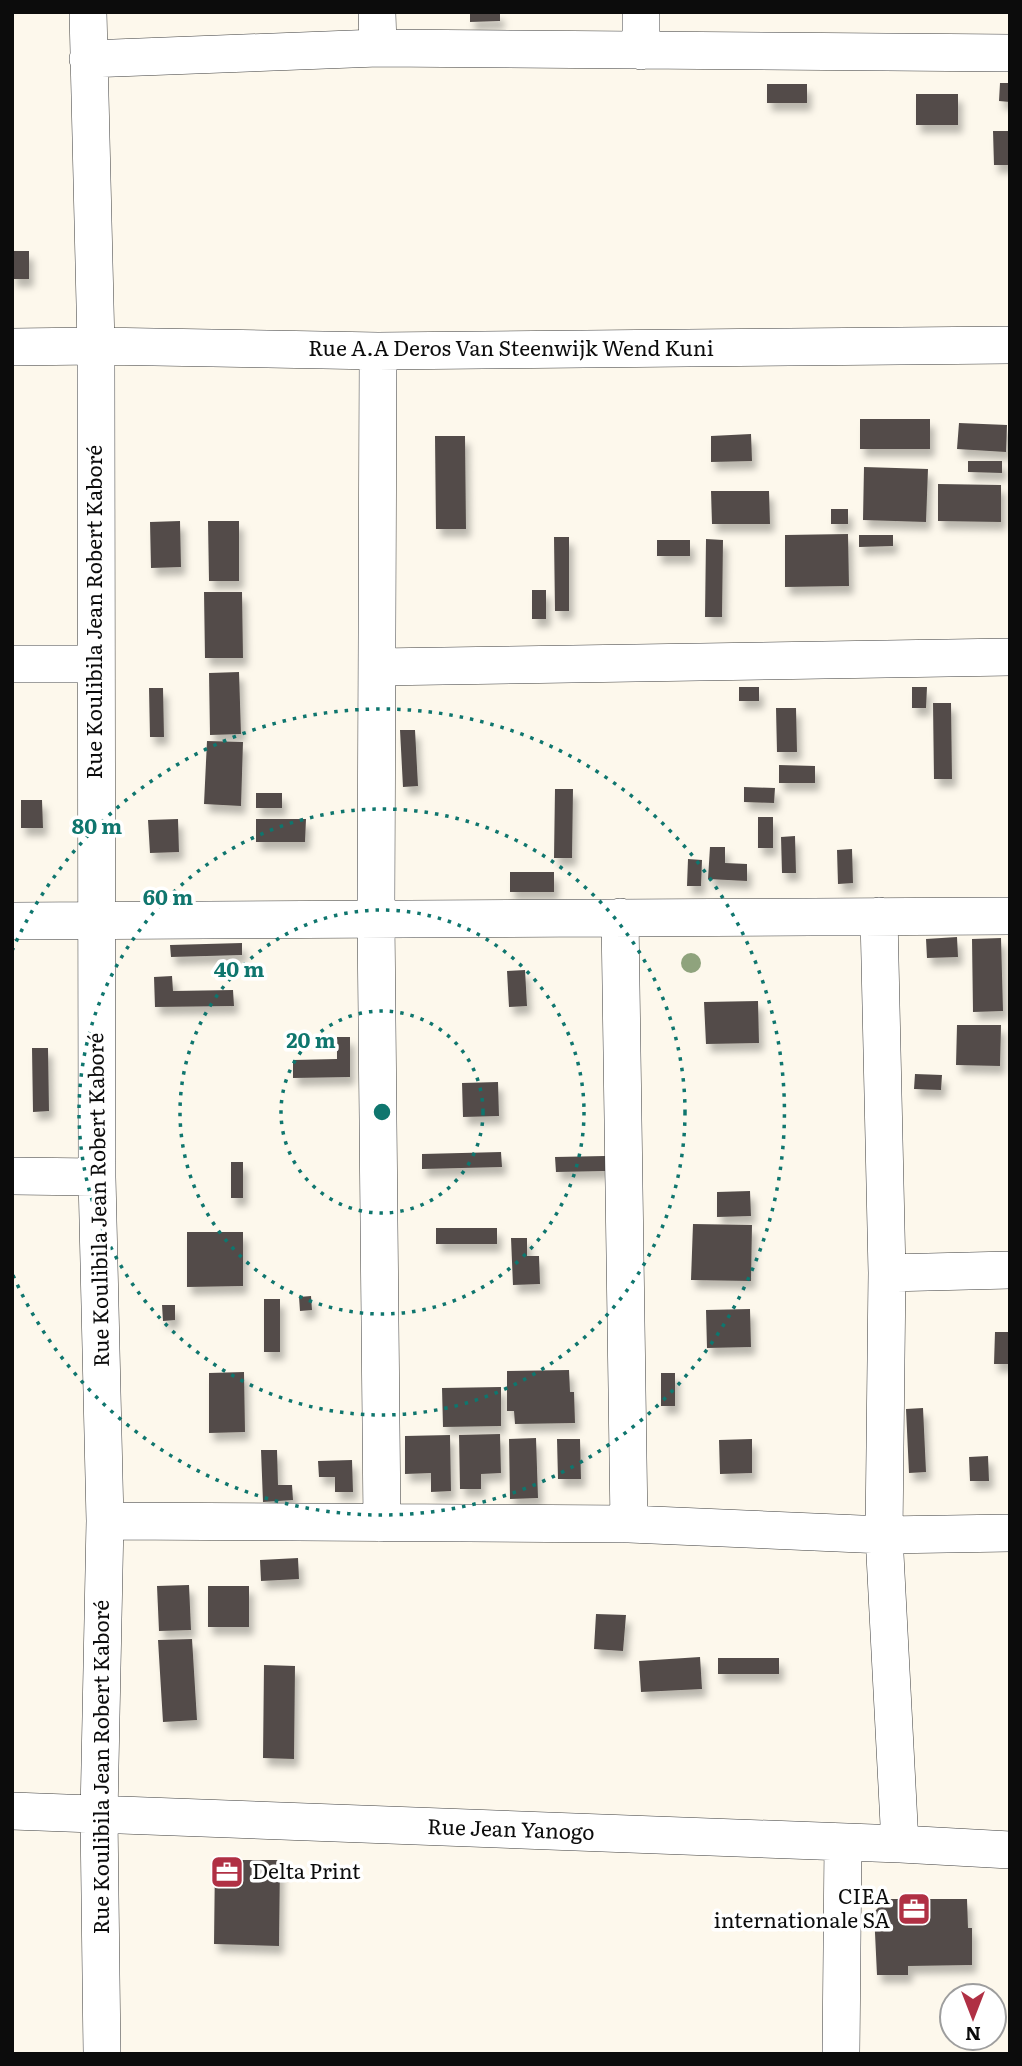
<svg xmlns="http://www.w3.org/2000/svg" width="1022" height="2066" font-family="Literata,serif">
<defs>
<filter id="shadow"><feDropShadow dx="4.5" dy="8" stdDeviation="3.5" flood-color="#0004"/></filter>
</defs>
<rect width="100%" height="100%" fill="#fdf8ec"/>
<path fill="#534c49" filter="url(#shadow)" d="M470 12H500V21L470 22Z
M1000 83H1010V102L999 101Z
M767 84H807V103H767Z
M916 94H958V125H916Z
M993 131H1010V165H994Z
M12 251H29V279H12Z
M860 419H930V449H860Z
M959 423 1007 425 1006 452 957 449Z
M751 434 752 461 711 462V436Z
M435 436H465L466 529H436Z
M968 461H1002V473L968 472Z
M864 467 928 469 926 522 863 520Z
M938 484 1001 485V522L938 521Z
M711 491H769L770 524H712Z
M831 509H848V524H831Z
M180 521 181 567 151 568 150 522Z
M208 521H239V581H209Z
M848 534 849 586 785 587V535Z
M859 535H893V546L859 547Z
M554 537H569V611H555Z
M706 539 723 540 722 617H705Z
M657 540H690V556H657Z
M532 590H546V619H532Z
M204 592H242L243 658H205Z
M239 672 241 734 210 735 209 673Z
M739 687H759V701H739Z
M912 687H927L926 708H912Z
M149 688H163L164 737H150Z
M933 703H951L952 779H934Z
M776 708H796L797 752H777Z
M400 730H415L418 786 403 787Z
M207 741 243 742 241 806 204 804Z
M779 765 815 766V783H779Z
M744 787 775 788 774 803 744 802Z
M555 789H573L572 858H554Z
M256 793H282V808H256Z
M21 800H42L43 828H21Z
M758 817H773V848H758Z
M178 819 179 852 150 853 148 820Z
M256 819H306L305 842H256Z
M795 836 796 873H782L781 837Z
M710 847H725V863L747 864V881L708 879Z
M852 849 853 883 838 884 837 850Z
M688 859 702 860 701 886H687Z
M510 872H554V892H510Z
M957 937 958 957 927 958 926 939Z
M1001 938 1003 1011 973 1012 972 939Z
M242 943V955L171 957 170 945Z
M525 970 527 1006 509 1007 507 971Z
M172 976 173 991 233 990 234 1006 155 1007 154 977Z
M758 1001 759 1043 706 1044 704 1002Z
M957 1025H1001L1000 1066 956 1065Z
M337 1037H350V1077L293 1078V1060L337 1059Z
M32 1048H48L49 1111 33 1112Z
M915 1074 942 1075 941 1090 914 1089Z
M498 1082 499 1116 463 1117 462 1083Z
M501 1152 502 1167 422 1169V1154Z
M605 1156V1171L556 1172 555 1157Z
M231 1162H243V1198H231Z
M750 1191 751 1216 717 1217V1192Z
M693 1224 752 1225 751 1281 691 1280Z
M436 1228H497V1244H436Z
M187 1232H243V1286L187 1287Z
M511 1238H527V1256H539L540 1284 513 1285Z
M311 1296 312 1310 300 1311 299 1297Z
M264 1299H280V1352H264Z
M162 1305H175V1320L163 1321Z
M750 1309 751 1347 707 1348 706 1310Z
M995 1332H1010V1364H994Z
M569 1370 570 1392H574L575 1423 515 1424 514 1411H507V1371Z
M244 1372 245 1432 209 1433V1373Z
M661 1373H675V1406H661Z
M501 1387V1426L443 1427 442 1388Z
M923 1408 926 1472 909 1473 906 1409Z
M500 1434 501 1473 481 1474V1489H460L459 1435Z
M450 1435 451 1491 431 1492V1473L405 1474V1436Z
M536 1438 538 1498 510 1499 509 1439Z
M557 1439H580L581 1479H558Z
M752 1439V1473L720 1474 719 1440Z
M261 1450H277L278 1485H292L293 1500 263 1502Z
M988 1456 989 1481H970L969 1457Z
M352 1460 353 1492H335V1477H319L318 1461Z
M298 1558 299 1579 261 1581 260 1560Z
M189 1585 191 1630 159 1631 157 1586Z
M208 1586H249V1627H208Z
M596 1614 626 1615 623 1651 594 1649Z
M192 1639 197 1720 163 1722 158 1640Z
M700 1657 702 1689 641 1692 639 1661Z
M718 1658H779V1674H718Z
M264 1665 295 1666 294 1759 263 1758Z
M215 1860H280L279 1946 214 1944Z
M887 1899H967L968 1928H972V1965L908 1966V1975H877L874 1912Z"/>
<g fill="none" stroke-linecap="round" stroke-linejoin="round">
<defs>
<path id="street" d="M88 12 96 346 97 1177 105 1521 99 1815 102 2054
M377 12 378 48
M641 51V12
M88 59 378 48 1010 53
M12 347 96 346 378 351 1010 345
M378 351 376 918 382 1523
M12 664H95
M377 667 1010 657
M879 916 887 1273 884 1535 900 1844
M620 917 629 1524
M12 921 1010 916
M12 1176 97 1177
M887 1273 1010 1270
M105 1521 629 1524 884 1535 1010 1533
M12 1811 900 1844 1010 1850
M841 2054 843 1842"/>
</defs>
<use href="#street" stroke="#3f3f3f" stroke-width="38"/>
<use href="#street" stroke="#fff" stroke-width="37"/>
</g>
<circle fill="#8fa37d" cx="691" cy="963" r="10"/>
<g fill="none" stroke="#0f766e" stroke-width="3.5" stroke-dasharray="3.5 7">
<circle cx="382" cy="1112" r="101"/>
<circle cx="382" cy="1112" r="202"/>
<circle cx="382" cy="1112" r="303"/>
<path d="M12 951A403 403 0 1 1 12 1273"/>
</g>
<defs>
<symbol id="office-square" viewBox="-11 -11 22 22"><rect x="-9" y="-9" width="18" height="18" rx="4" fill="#b03044" stroke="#fff"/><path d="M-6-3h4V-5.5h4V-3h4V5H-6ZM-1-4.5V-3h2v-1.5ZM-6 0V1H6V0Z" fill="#fff"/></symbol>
</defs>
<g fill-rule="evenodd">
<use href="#office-square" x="208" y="1853" width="38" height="38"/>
<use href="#office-square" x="895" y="1890" width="38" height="38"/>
</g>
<g text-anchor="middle" stroke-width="7" stroke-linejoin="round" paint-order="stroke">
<g font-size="21" fill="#0c0c0c" stroke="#fff">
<text x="511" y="356">Rue A.A Deros Van Steenwijk Wend Kuni</text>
<text transform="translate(95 612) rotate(-90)" y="7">Rue Koulibila Jean Robert Kaboré</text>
<text transform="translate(99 1200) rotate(-91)" y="7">Rue Koulibila Jean Robert Kaboré</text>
<text transform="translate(102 1767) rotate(-90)" y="7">Rue Koulibila Jean Robert Kaboré</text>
<text transform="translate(511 1830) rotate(2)" y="7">Rue Jean Yanogo</text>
</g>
<g font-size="21" fill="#0c0c0c" stroke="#fff" text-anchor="start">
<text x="252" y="1879">Delta Print</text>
<text x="890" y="1904" text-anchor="end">CIEA<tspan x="890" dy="24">internationale SA</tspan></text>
</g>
</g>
<circle cx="382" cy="1112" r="10" fill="#0f766e" stroke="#fff" stroke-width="3.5"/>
<g font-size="21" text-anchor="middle" font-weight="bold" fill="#0f766e" stroke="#fff" stroke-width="7" stroke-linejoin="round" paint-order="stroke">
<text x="97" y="834">80 m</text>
<text x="168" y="905">60 m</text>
<text x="239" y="977">40 m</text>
<text x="311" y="1048">20 m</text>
</g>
<rect width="1022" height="2066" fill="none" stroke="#0c0c0c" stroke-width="28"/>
<g transform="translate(973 2017) rotate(180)"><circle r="33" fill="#ffffff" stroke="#9e9e9e" stroke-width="2"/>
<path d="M0-5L12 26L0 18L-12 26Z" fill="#b03044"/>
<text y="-10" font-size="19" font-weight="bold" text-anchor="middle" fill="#0c0c0c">N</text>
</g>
</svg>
